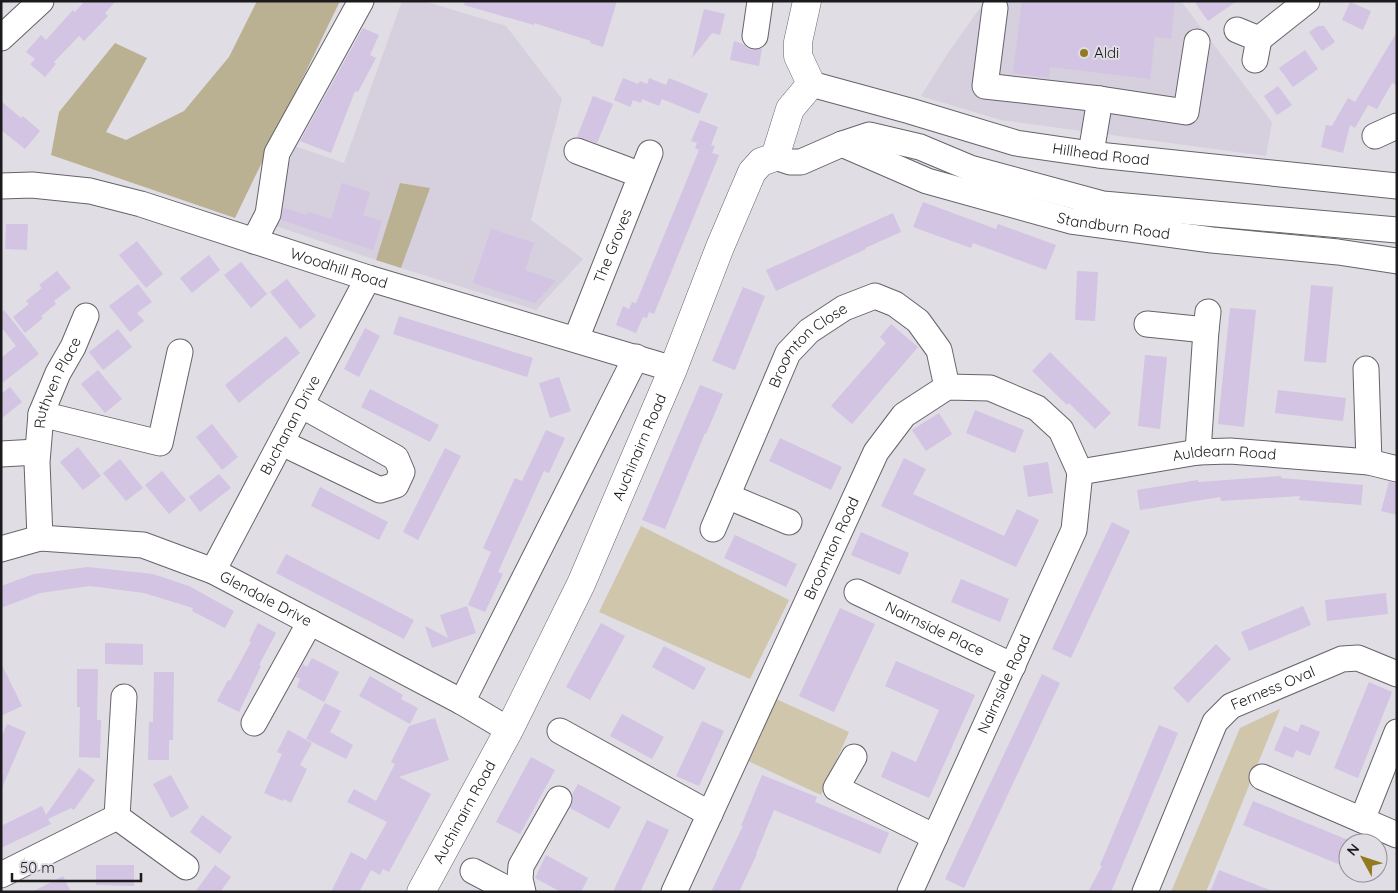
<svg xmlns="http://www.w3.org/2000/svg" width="1398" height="893" font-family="Quicksand,sans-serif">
<rect width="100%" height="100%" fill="#e0dde5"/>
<path fill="#d5cfde" d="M402 1H424L506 26 562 99 531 220 583 259 536 310 401 268 429 188 400 183 376 260 273 225 294 146 344 163Z
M985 1H1181L1272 122 1266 156 1001 120 921 96 948 53Z"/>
<path fill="#cfc6ab" d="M641 526 789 600 750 679 599 612Z
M776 699 849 732 821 795 748 761Z
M1280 709 1206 892H1171L1240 728Z"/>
<path fill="#bab092" d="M257 1H340L235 218 51 155 59 112 115 43 147 58 106 132 126 140 184 111 229 57Z
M400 183 430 188 401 268 376 260Z"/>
<path fill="#d2c4e2" d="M85 1H116L105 13 108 16 84 41 79 36 54 62 56 64 45 77 30 64 35 59 26 52 41 35 46 40 73 10 75 12Z
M465 1H617L603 47 590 43 591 41 534 23V25L464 5Z
M1022 1H1175L1171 39 1155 37 1150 79 1050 67 1049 78 1013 73Z
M1194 1H1237L1208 21Z
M1350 2 1371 11 1363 30 1342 20Z
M704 9 725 14 720 35 712 33 692 58Z
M1318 26H1324L1335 42 1322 51 1309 32Z
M363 28 379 35 370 55 376 58 358 92 355 91 331 153 300 141Z
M1397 32V85L1392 83 1377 109 1368 105 1355 128 1350 125 1343 153 1321 147 1326 125 1332 126 1348 98 1355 102Z
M734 41 743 44 747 48 752 50 762 48 759 66 730 60Z
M1305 50 1318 69 1293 87 1279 68Z
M623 78 638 84 640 81 647 84 649 78 666 85 669 78 708 94 699 114 662 99 659 106 642 99 641 103 633 100 630 107 614 100Z
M1278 86 1292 105 1277 115 1264 96Z
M593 96 613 104 597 143 577 137Z
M1 101 21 118 23 116 40 131 25 149 1 130Z
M700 120 718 127 711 145 715 146 712 153 719 155 654 314 649 312 647 318 643 317 636 333 616 325 623 306 629 309 632 302 636 303 682 192 699 150 695 148 697 143 691 141Z
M342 183 370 192 363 215 382 221 373 250 281 220 283 208 307 215 308 212 331 219Z
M923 202 996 229 998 224 1056 245 1046 270 973 243 971 248 913 227Z
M893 213 901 232 865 248 866 249 776 291 766 270Z
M6 224H28L27 250 5 249Z
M491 229 534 243 525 270 556 281 535 303 473 283Z
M137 241 163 274 146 288 119 255Z
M209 255 220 270 192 293 180 278Z
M241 262 267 294 251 308 224 275Z
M57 271 71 288 54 301 56 304 41 316 43 318 25 333 13 317 29 304 26 301 42 288 39 285Z
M1077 271 1098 272 1095 321 1075 320Z
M287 279 316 316 300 329 270 292Z
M138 284 152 302 137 313 144 321 130 332 109 306Z
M1311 285 1333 287 1326 363 1304 361Z
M743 287 765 296 735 370 712 361Z
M1230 308 1256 310 1244 427 1218 424Z
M4 310 39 354 1 384V358L16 346 1 327V313Z
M399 316 533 358 527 377 393 334Z
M891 324 918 347 852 424 831 406 886 343 880 337Z
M365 328 380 336 359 377 344 369Z
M118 329 132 347 103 370 89 352Z
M286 336 300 353 239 403 225 385Z
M1050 352 1111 413 1095 429 1069 403 1067 405 1032 371Z
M1145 355 1167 357 1160 429 1138 426Z
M98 370 122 399 105 413 81 384Z
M559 377 571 411 550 418 539 383Z
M700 385 723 394 706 434 705 433 665 529 642 520Z
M10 387 22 402 1 419V394Z
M370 389 439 425 430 442 361 407Z
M1278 390 1346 398 1343 421 1275 413Z
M975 410 1024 430 1015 453 966 433Z
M939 413 952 434 926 451 912 430Z
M212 424 238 457 222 470 196 437Z
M546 430 565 438 549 473 544 471 498 572 503 574 485 612 468 605 491 552 483 548 515 478 522 481Z
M780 438 842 467 831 490 769 461Z
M78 447 101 476 83 490 60 462Z
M445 448 461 456 418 540 403 532Z
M904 458 926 469 913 494 1004 536 1017 509 1039 520 1016 567 881 506Z
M120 459 143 488 126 501 103 473Z
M1048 462 1053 493 1028 497 1023 466Z
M162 471 186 500 169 514 145 485Z
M219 474 231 488 200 512 189 497Z
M1281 476V478L1363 485 1361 505 1299 500 1300 496 1221 501 1220 497 1140 510 1137 490 1198 480V482Z
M1389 482 1397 483V515L1381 511Z
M320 487 388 522 379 540 311 506Z
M1112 522 1130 531 1071 658 1052 649Z
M861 532 909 553 900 575 851 555Z
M735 535 797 564 786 587 724 558Z
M286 554 414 620 404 639 276 573Z
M88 567 153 574 189 586 234 611 225 628 192 611 193 608 144 593 90 586 40 593 1 608V586L34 574Z
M961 579 1009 599 1000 622 951 602Z
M1386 593 1388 614 1327 621 1325 600Z
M467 606 476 633 432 648 425 626 448 638 440 615Z
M1303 606 1311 625 1249 651 1241 632Z
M840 608 875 624 834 712 799 696Z
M258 623 276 633 259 665 261 666 239 712 217 701 228 680 230 681 251 642 249 641Z
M601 623 625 636 590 700 566 687Z
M105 643 143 644V665L105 664Z
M1216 644 1231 659 1188 703 1173 688Z
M664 646 706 668 694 690 652 667Z
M312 658 339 672 324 702 297 687 300 679 296 677 303 664 307 667Z
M896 661 975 695 929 798 881 777 892 751 916 762 939 710 885 686Z
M1 663 22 706 1 716Z
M77 669H98L97 720H101L100 758 79 757 80 707H77Z
M154 672H174L173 740H169V760H148L149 722H153Z
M1042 674 1060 683 964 888 945 879Z
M370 676 403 695 401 699 418 708 410 724 359 696Z
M1369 682 1392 692 1358 778 1334 768Z
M325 703 341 711 330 732 353 745 346 759 306 739Z
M622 714 664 737 652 759 610 736Z
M435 718 449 760 399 777 431 794 389 872 383 869 380 875 371 870 359 892H331L351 852 366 860 387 822 347 802 354 789 376 801 395 764 391 762 409 726Z
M702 721 724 731 699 786 676 776Z
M7 724 26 732 1 790V738Z
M1301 724 1320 732 1310 756 1296 750 1293 758 1274 750 1284 726 1298 732Z
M1159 725 1178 733 1111 892H1088L1102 866 1100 865Z
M288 730 312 743 300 765 307 769 291 803 284 799 283 801 264 793 282 754 277 752Z
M531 757 555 770 520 834 496 822Z
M79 768 95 780 74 810 71 808 48 819 51 824 1 848V826L42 806 46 815Z
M171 775 189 808 171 818 153 784Z
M762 775 817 797 815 802 889 833 880 854 774 810 756 854H757L739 892H711L743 826H741Z
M578 784 621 807 609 829 570 808 573 799 572 795Z
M1253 801 1348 840V868L1243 825Z
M202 815 232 837 220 854 190 832Z
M647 820 669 830 649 873 640 892H613Z
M546 855 588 878 581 892H561L535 878Z
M96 865H134V886L96 885Z
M215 865 231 877 220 892H195Z
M1219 870 1272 891V892H1210Z
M63 876 71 892H32Z"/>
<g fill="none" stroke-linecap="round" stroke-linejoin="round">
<defs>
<g id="minor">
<path d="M995 8 985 86 1100 99 1091 153"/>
<path d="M1237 30 1259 39 1255 60"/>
<path d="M755 36 760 1"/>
<path d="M1 38 41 1"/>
<path d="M1259 39 1307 1"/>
<path id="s1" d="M811 84 910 111 1016 143 1098 155 1397 186"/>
<path d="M1100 99 1186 112 1197 42"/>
<path d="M1375 136 1397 126"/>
<path id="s2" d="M842 144 927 181 1071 221 1212 240 1338 252 1397 261"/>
<path d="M577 151 641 175"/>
<path d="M775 157 790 162H801L842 144 869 135 920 147 970 168 1103 204 1397 230"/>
<path id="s3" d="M1 186 32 185 90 191 141 204 368 278 673 369"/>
<path d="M254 241 268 214 277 153 361 1"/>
<path d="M1147 324 1206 330"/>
<path id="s4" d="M576 339 650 153"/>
<path d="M1366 369 1369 462"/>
<path d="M41 414 160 443 180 352"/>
<path d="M282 443 380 490 396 485 402 472 396 458 301 405"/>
<path d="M1198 452 1206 330 1208 312"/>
<path d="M1 454 37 452"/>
<path id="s5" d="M1080 472 1198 452 1230 451 1369 462 1397 469"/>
<path d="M727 496 789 522"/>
<path id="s6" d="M713 529 788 353 809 331 844 308 875 296 895 304 918 321 939 350 947 387"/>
<path id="s7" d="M40 538 37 462 41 414 58 373 73 347 86 316"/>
<path id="s8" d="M1 549 40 538 143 545 213 571 462 702 509 730"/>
<path id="s9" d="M213 571 368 278"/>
<path id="s10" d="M857 592 1013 666"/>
<path d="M462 702 636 357"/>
<path d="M254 723 310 622"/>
<path d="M560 731 710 814"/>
<path d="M854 757 836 788 935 837"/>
<path d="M1262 777 1397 835"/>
<path d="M117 817 124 697"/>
<path d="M117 817 186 867"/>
<path d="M1362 820 1397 732"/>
<path d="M473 871 513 892"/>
<path d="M1 875 117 817"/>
<path d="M523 892 520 879 521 866 559 799"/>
<path id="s11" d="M674 892 876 452 904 415 947 387 990 388 1037 408 1061 430 1080 472"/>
<path id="s12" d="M910 892 1074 530 1080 472"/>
<path id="s13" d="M1145 892 1215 722 1231 706 1342 659 1358 658 1397 674"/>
</g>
<g id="major">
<path id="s14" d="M421 892 509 730 581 584 673 369 720 247 752 172 761 162 775 157 790 109 811 84 798 56V42L807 1"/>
</g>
</defs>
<use href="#minor" stroke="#66636a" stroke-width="27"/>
<use href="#major" stroke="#66636a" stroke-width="29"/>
<use href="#minor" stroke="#fff" stroke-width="25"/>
<use href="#major" stroke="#fff" stroke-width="28"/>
</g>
<circle fill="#937920" stroke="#e0dde5" stroke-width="2" cx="1084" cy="53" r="5"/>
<g text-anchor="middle" stroke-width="4" stroke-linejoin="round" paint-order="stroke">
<g font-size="15" fill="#1b1a1d" stroke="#e0dde5" text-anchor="start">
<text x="1094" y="58">Aldi</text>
</g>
<g font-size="15" fill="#1b1a1d" stroke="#e0dde5">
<text dy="5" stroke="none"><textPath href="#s1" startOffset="299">Hillhead Road</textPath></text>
<text dy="5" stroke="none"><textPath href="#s2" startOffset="285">Standburn Road</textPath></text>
<text dy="5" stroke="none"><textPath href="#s4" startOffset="100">The Groves</textPath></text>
<text dy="5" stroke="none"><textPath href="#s3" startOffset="350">Woodhill Road</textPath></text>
<text dy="5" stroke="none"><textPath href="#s6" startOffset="210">Broomton Close</textPath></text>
<text dy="5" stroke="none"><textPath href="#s7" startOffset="159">Ruthven Place</textPath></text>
<text dy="5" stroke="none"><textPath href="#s9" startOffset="165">Buchanan Drive</textPath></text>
<text dy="5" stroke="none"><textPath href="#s14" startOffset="496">Auchinairn Road</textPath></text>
<text dy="5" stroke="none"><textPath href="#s5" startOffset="146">Auldearn Road</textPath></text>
<text dy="5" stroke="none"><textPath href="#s11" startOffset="378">Broomton Road</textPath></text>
<text dy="5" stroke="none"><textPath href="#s8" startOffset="278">Glendale Drive</textPath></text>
<text dy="5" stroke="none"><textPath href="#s10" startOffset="86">Nairnside Place</textPath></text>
<text dy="5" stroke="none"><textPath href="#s12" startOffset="228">Nairnside Road</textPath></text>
<text dy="5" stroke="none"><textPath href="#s13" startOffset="252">Ferness Oval</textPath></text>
<text dy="5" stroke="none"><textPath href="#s14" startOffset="91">Auchinairn Road</textPath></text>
</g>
</g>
<rect width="1398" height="893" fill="none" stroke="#1b1a1d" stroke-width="5"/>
<g transform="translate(1363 858) rotate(310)"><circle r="24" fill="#e0dde5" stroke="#918f95"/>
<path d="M0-4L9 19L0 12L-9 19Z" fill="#937920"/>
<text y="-8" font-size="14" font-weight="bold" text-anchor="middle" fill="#1b1a1d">N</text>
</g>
<path d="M12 873v8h129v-8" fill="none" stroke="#1b1a1d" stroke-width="2.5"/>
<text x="20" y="873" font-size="15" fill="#1b1a1d" stroke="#e0dde5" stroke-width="4" paint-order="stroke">50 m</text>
</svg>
